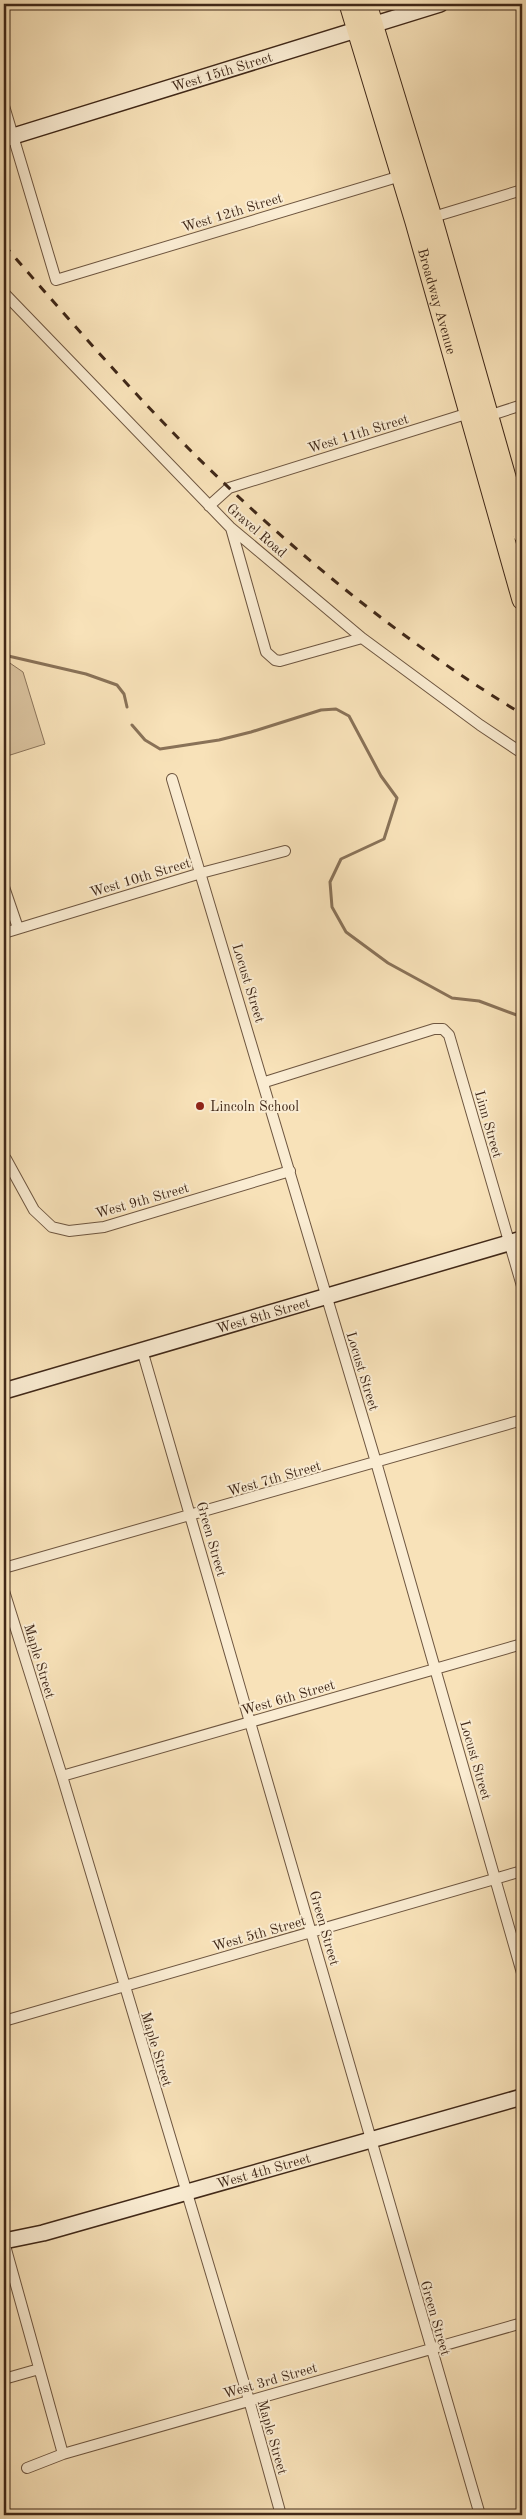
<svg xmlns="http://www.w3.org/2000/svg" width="526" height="2519" font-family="'Old Standard TT',serif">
<rect width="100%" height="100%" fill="#f8e2b9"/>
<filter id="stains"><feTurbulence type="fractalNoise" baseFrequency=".004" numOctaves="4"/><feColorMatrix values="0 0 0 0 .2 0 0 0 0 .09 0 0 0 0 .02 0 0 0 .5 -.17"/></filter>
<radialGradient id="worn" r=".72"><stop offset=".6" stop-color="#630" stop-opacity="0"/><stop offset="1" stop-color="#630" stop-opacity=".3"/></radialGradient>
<path fill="#d9c29e" stroke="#8c755b" d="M4 659 23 672 45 744 4 757Z"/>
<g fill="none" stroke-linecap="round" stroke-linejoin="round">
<path stroke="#897258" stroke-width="3" d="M4 655 86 674 117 685 124 694 127 707
M132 725 145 740 160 749 219 740 251 732 321 710 336 709 349 716 381 776 397 798 384 839 341 859 330 882 332 907 346 932 388 963 452 998 479 1001 522 1017"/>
<defs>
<path id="street" d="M4 106 56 280 404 175
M430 218 522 190
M4 293 230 527 362 638 480 725 522 753
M209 506 229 488 469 413 488 416 522 405
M231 528 266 652 275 660 280 661 362 638
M172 779 376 1462 522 1973
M4 887 18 928
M4 933 201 873 285 851
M265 1082 434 1029H443L449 1035 522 1286
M4 1160 6 1159 34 1210 52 1227 69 1231 104 1227 290 1171
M142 1350 480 2515
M4 1568 522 1420
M4 1591 62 1776 249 2400 281 2515
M62 1776 522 1644
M4 2021 522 1871
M4 2242 63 2454
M4 2379 39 2369
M27 2468 63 2454 522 2323"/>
<g id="secondary">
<path id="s1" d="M4 139 440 4"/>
<path id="s2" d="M4 1391 522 1239"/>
<path id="s3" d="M4 2241 43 2233 522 2097"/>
</g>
<g id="highway">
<path id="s4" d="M349 4 415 222 522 600"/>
<path d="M367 4 432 217 522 533"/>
</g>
</defs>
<use href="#street" stroke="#6e5640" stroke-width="12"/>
<use href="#secondary" stroke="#402818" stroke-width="18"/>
<use href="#highway" stroke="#402818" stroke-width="21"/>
<use href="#street" stroke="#faecd2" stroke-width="10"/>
<use href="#secondary" stroke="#faecd2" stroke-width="15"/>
<use href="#highway" stroke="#f8e2b9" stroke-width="19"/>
<path stroke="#402818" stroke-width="3" stroke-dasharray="9 9" stroke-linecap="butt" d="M4 245C66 316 128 388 194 454 293 552 403 642 522 714"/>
</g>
<circle fill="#8f2418" stroke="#faecd2" stroke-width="2" cx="200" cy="1106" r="5"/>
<g text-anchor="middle" stroke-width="4" stroke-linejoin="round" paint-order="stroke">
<g font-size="14" fill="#402818" stroke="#faecd2">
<text dy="5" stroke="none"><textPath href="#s1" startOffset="228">West 15th Street</textPath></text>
<text transform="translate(232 212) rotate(-17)" y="5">West 12th Street</text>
<text dy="5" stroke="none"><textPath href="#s4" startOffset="310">Broadway Avenue</textPath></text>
<text transform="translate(358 433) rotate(-17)" y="5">West 11th Street</text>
<text transform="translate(257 530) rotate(41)" y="5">Gravel Road</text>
<text transform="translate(140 877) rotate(-17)" y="5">West 10th Street</text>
<text transform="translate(249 983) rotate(73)" y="5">Locust Street</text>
<text transform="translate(489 1124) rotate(74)" y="5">Linn Street</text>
<text transform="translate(142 1200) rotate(-16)" y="5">West 9th Street</text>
<text dy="5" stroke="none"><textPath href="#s2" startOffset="270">West 8th Street</textPath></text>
<text transform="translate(363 1371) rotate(73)" y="5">Locust Street</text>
<text transform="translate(274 1478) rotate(-16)" y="5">West 7th Street</text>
<text transform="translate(212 1539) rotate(74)" y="5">Green Street</text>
<text transform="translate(40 1661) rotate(73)" y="5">Maple Street</text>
<text transform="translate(288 1697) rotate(-16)" y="5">West 6th Street</text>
<text transform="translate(476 1760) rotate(74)" y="5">Locust Street</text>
<text transform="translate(325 1928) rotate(74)" y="5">Green Street</text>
<text transform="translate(259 1933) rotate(-16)" y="5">West 5th Street</text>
<text transform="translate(157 2049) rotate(73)" y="5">Maple Street</text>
<text dy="5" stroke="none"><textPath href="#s3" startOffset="269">West 4th Street</textPath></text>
<text transform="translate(436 2318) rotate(74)" y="5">Green Street</text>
<text transform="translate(270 2380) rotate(-16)" y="5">West 3rd Street</text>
<text transform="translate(273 2437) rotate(74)" y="5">Maple Street</text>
</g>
<g font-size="14" fill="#402818" stroke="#faecd2" text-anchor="start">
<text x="210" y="1111">Lincoln School</text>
</g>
</g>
<rect width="526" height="2519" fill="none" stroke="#f8e2b9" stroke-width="20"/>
<rect x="5" y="5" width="516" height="2509" fill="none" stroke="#402818" stroke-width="2.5"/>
<rect x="10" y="10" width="506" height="2499" fill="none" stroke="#402818"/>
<rect width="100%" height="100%" filter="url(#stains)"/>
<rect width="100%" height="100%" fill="url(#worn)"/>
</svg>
